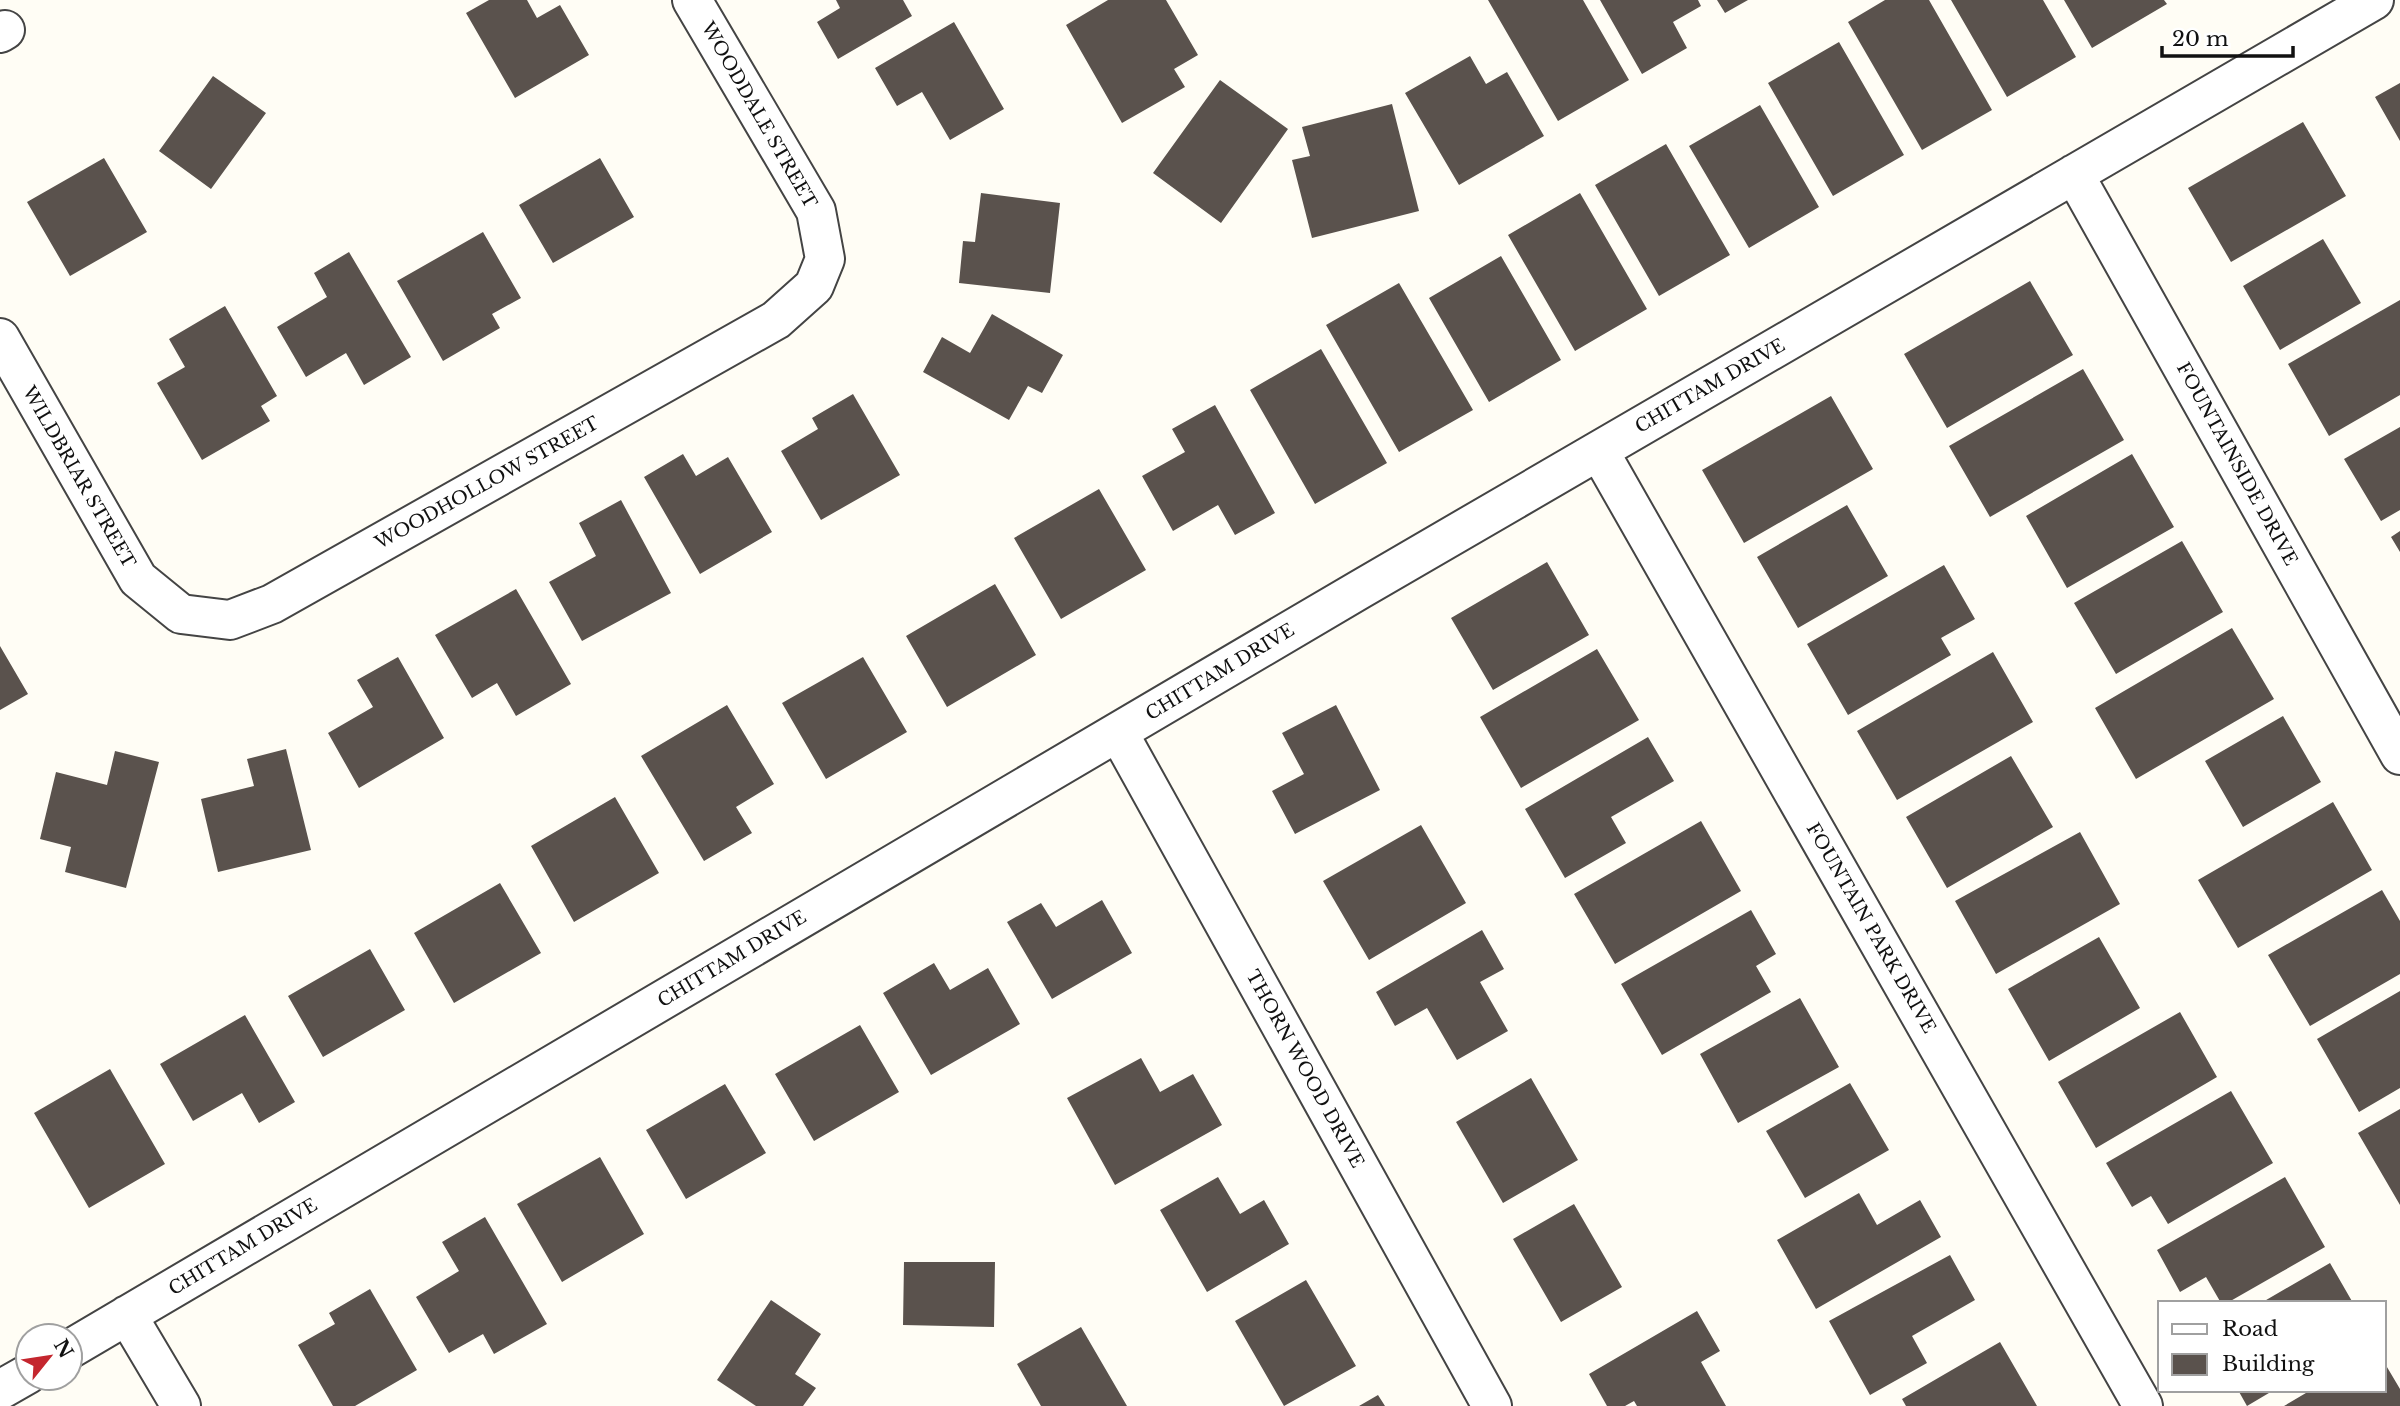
<svg xmlns="http://www.w3.org/2000/svg" width="2400" height="1406" font-family="'Libre Baskerville',serif">
<rect width="100%" height="100%" fill="#fffdf5"/>
<path fill="#5a524d" d="M489 0H527L537 18 560 5 589 55 515 98 466 13Z
M836 0H903L912 16 838 59 817 22 840 8Z
M1108 0H1166L1198 55 1174 69 1185 87 1122 123 1066 25Z
M1488 0H1583L1629 80 1558 121Z
M1600 0H1698L1701 6 1673 22 1687 48 1642 74Z
M1717 0H1748L1725 13Z
M1885 0H1929L1992 110 1922 150 1848 22Z
M1951 0H2043L2076 57 2007 97Z
M2064 0H2164L2167 4 2092 48Z
M954 22 1004 109 950 140 922 92 897 106 875 68Z
M1839 42 1904 155 1833 196 1768 83Z
M1470 56 1486 84 1507 72 1544 136 1459 185 1405 93Z
M213 76 266 113 211 189 159 151Z
M1220 80 1288 129 1221 223 1153 173Z
M2400 83V141L2375 97Z
M1392 104 1419 211 1312 238 1292 160 1310 156 1302 127Z
M1760 105 1819 207 1749 248 1689 146Z
M2303 122 2346 196 2231 262 2188 188Z
M1666 144 1730 255 1659 296 1595 185Z
M104 158 147 232 70 276 27 202Z
M600 158 634 217 553 263 519 205Z
M981 193 1060 203 1050 293 959 283 963 241 975 242Z
M1580 193 1647 309 1575 351 1508 235Z
M483 232 521 298 492 314 500 328 443 361 397 281Z
M2323 239 2361 303 2280 350 2243 286Z
M349 252 411 357 364 385 346 353 306 377 277 327 327 297 314 273Z
M1501 256 1561 360 1489 402 1429 298Z
M2030 281 2073 355 1947 428 1904 354Z
M1399 283 1473 410 1399 452 1326 325Z
M2400 300V395L2329 436 2288 364Z
M225 306 277 396 261 406 270 421 202 460 157 383 185 367 169 339Z
M992 314 1063 355 1042 393 1028 386 1009 420 923 372 942 337 970 353Z
M1321 349 1387 463 1315 504 1250 390Z
M2083 369 2124 440 1990 517 1949 446Z
M853 394 900 475 821 520 781 451 818 429 812 418Z
M1831 396 1873 469 1744 543 1702 470Z
M1215 405 1275 513 1235 535 1218 505 1173 531 1142 476 1185 452 1172 429Z
M2400 427V510L2381 521 2344 459Z
M683 454 696 476 728 457 772 532 700 574 644 477Z
M2132 454 2174 527 2067 588 2026 516Z
M1099 489 1146 570 1061 619 1014 538Z
M621 500 671 593 582 641 549 582 596 556 579 523Z
M1847 505 1888 576 1798 628 1757 557Z
M2400 531V552L2391 537Z
M2182 541 2223 612 2116 674 2074 603Z
M1547 562 1589 635 1493 690 1451 618Z
M1944 565 1975 619 1941 638 1951 655 1848 715 1807 644Z
M995 584 1036 655 947 707 906 636Z
M516 589 571 684 516 716 497 683 472 698 435 635Z
M2232 628 2274 699 2136 779 2095 708Z
M0 646 28 694 0 710Z
M1597 649 1639 720 1521 788 1480 717Z
M1993 652 2033 722 1897 800 1857 731Z
M398 657 444 738 359 788 328 733 373 707 357 680Z
M863 657 907 732 826 779 782 703Z
M727 705 774 784 736 807 752 833 704 861 641 756Z
M1336 705 1380 790 1295 834 1272 791 1304 774 1282 733Z
M2283 716 2321 782 2243 827 2205 761Z
M1648 737 1674 781 1611 817 1626 843 1565 878 1525 809Z
M286 749 311 850 218 872 201 799 254 786 247 759Z
M115 751 159 762 126 888 65 872 71 847 40 839 56 772 107 785Z
M2011 756 2053 827 1947 888 1906 817Z
M615 797 659 873 574 922 531 846Z
M2333 802 2372 870 2238 948 2198 880Z
M1701 821 1741 891 1615 964 1574 894Z
M1421 825 1466 903 1369 960 1323 881Z
M2080 832 2120 904 1996 974 1955 901Z
M500 883 541 953 454 1003 414 933Z
M2382 890 2400 921V974L2310 1026 2268 955Z
M1102 900 1132 953 1052 999 1007 922 1041 903 1056 927Z
M1751 910 1776 954 1756 966 1771 992 1662 1055 1621 984Z
M1482 930 1504 969 1480 982 1508 1031 1457 1060 1427 1008 1395 1026 1376 992Z
M2099 937 2140 1008 2049 1061 2008 989Z
M370 949 405 1010 323 1057 288 996Z
M934 963 950 990 988 968 1020 1024 931 1075 883 993Z
M2400 991V1088L2359 1112 2317 1039Z
M1800 998 1839 1067 1738 1123 1700 1054Z
M2180 1012 2217 1077 2096 1148 2058 1082Z
M245 1015 295 1102 259 1123 242 1093 193 1121 160 1064Z
M860 1025 899 1092 814 1141 775 1074Z
M1141 1058 1160 1092 1193 1074 1222 1125 1115 1185 1067 1098Z
M110 1069 165 1164 89 1208 34 1113Z
M1531 1078 1578 1160 1503 1203 1456 1122Z
M1850 1083 1889 1150 1805 1198 1766 1131Z
M725 1084 766 1153 686 1199 646 1130Z
M2231 1091 2273 1163 2168 1224 2151 1196 2132 1207 2106 1163Z
M2400 1109V1205L2358 1133Z
M600 1157 644 1234 562 1282 517 1204Z
M1218 1177 1240 1214 1264 1200 1289 1244 1207 1292 1160 1210Z
M2285 1177 2325 1247 2227 1303H2221L2206 1277 2180 1292 2157 1250Z
M1859 1193 1877 1225 1920 1200 1941 1237 1816 1309 1777 1240Z
M1574 1204 1622 1287 1561 1322 1513 1239Z
M485 1217 547 1324 494 1354 483 1334 449 1353 416 1297 459 1271 442 1242Z
M1950 1255 1975 1300 1912 1336 1927 1363 1870 1395 1829 1321Z
M904 1262H995L994 1327 903 1325Z
M2330 1263 2353 1303H2261Z
M1306 1280 1356 1366 1284 1406 1235 1321Z
M370 1289 417 1370 355 1406H333L298 1345 335 1324 329 1313Z
M771 1300 821 1334 795 1374 816 1388 803 1406H756L717 1380Z
M1697 1311 1720 1351 1701 1362 1726 1406H1637L1634 1401 1625 1406H1607L1589 1374Z
M1081 1327 1127 1406H1041L1017 1364Z
M2000 1342 2037 1406H1906L1902 1399Z
M2384 1362 2400 1389V1406H2284L2311 1390H2384Z
M2238 1390H2274L2247 1406Z
M1378 1395 1385 1406H1359Z"/>
<g fill="none" stroke-linecap="round" stroke-linejoin="round">
<defs>
<path id="minor" d="M0 33 5 30
M2074 174 2400 755
M0 338 138 579 181 614 230 620 272 604 776 320 814 286 825 259 816 211 692 0
M1599 451 2143 1406
M1118 732 1492 1406
M127 1315 181 1406
M70 1349 1359 590 2374 0
M0 1390 28 1374"/>
</defs>
<use href="#minor" stroke="#444" stroke-width="42"/>
<use href="#minor" stroke="#fff" stroke-width="38"/>
</g>
<g text-anchor="middle" stroke-width="7" stroke-linejoin="round" paint-order="stroke">
<g font-size="18" fill="#111" stroke="#fff">
<text transform="translate(759 115) rotate(60)" y="6">WOODDALE STREET</text>
<text transform="translate(1710 386) rotate(-30)" y="6">CHITTAM DRIVE</text>
<text transform="translate(2237 464) rotate(61)" y="6">FOUNTAINSIDE DRIVE</text>
<text transform="translate(79 477) rotate(60)" y="6">WILDBRIAR STREET</text>
<text transform="translate(487 483) rotate(-29)" y="6">WOODHOLLOW STREET</text>
<text transform="translate(1220 672) rotate(-31)" y="6">CHITTAM DRIVE</text>
<text transform="translate(1871 928) rotate(60)" y="6">FOUNTAIN PARK DRIVE</text>
<text transform="translate(732 959) rotate(-31)" y="6">CHITTAM DRIVE</text>
<text transform="translate(1305 1069) rotate(61)" y="6">THORN WOOD DRIVE</text>
<text transform="translate(243 1247) rotate(-31)" y="6">CHITTAM DRIVE</text>
</g>
</g>
<rect x="2158" y="1301" width="228" height="91" fill="#ffffff" stroke="#a0a0a0" stroke-width="2"/>
<rect x="2172" y="1324" width="35" height="10" fill="#ffffff" stroke="#a0a0a0" stroke-width="2"/>
<text x="2222" y="1336" font-size="21" fill="#111111">Road</text>
<rect x="2172" y="1354" width="35" height="21" fill="#5a524d" stroke="#a0a0a0" stroke-width="2"/>
<text x="2222" y="1371" font-size="21" fill="#111111">Building</text>
<g transform="translate(49 1357) rotate(60)"><circle r="33" fill="#ffffff" stroke="#a0a0a0" stroke-width="2"/>
<path d="M0-5L12 26L0 18L-12 26Z" fill="#c4262e"/>
<text y="-10" font-size="19" font-weight="bold" text-anchor="middle" fill="#111111">N</text>
</g>
<path d="M2162 46v10h131v-10" fill="none" stroke="#111111" stroke-width="3.5"/>
<text x="2172" y="46" font-size="21" fill="#111111" stroke="#ffffff" stroke-width="5" paint-order="stroke">20 m</text>
</svg>
